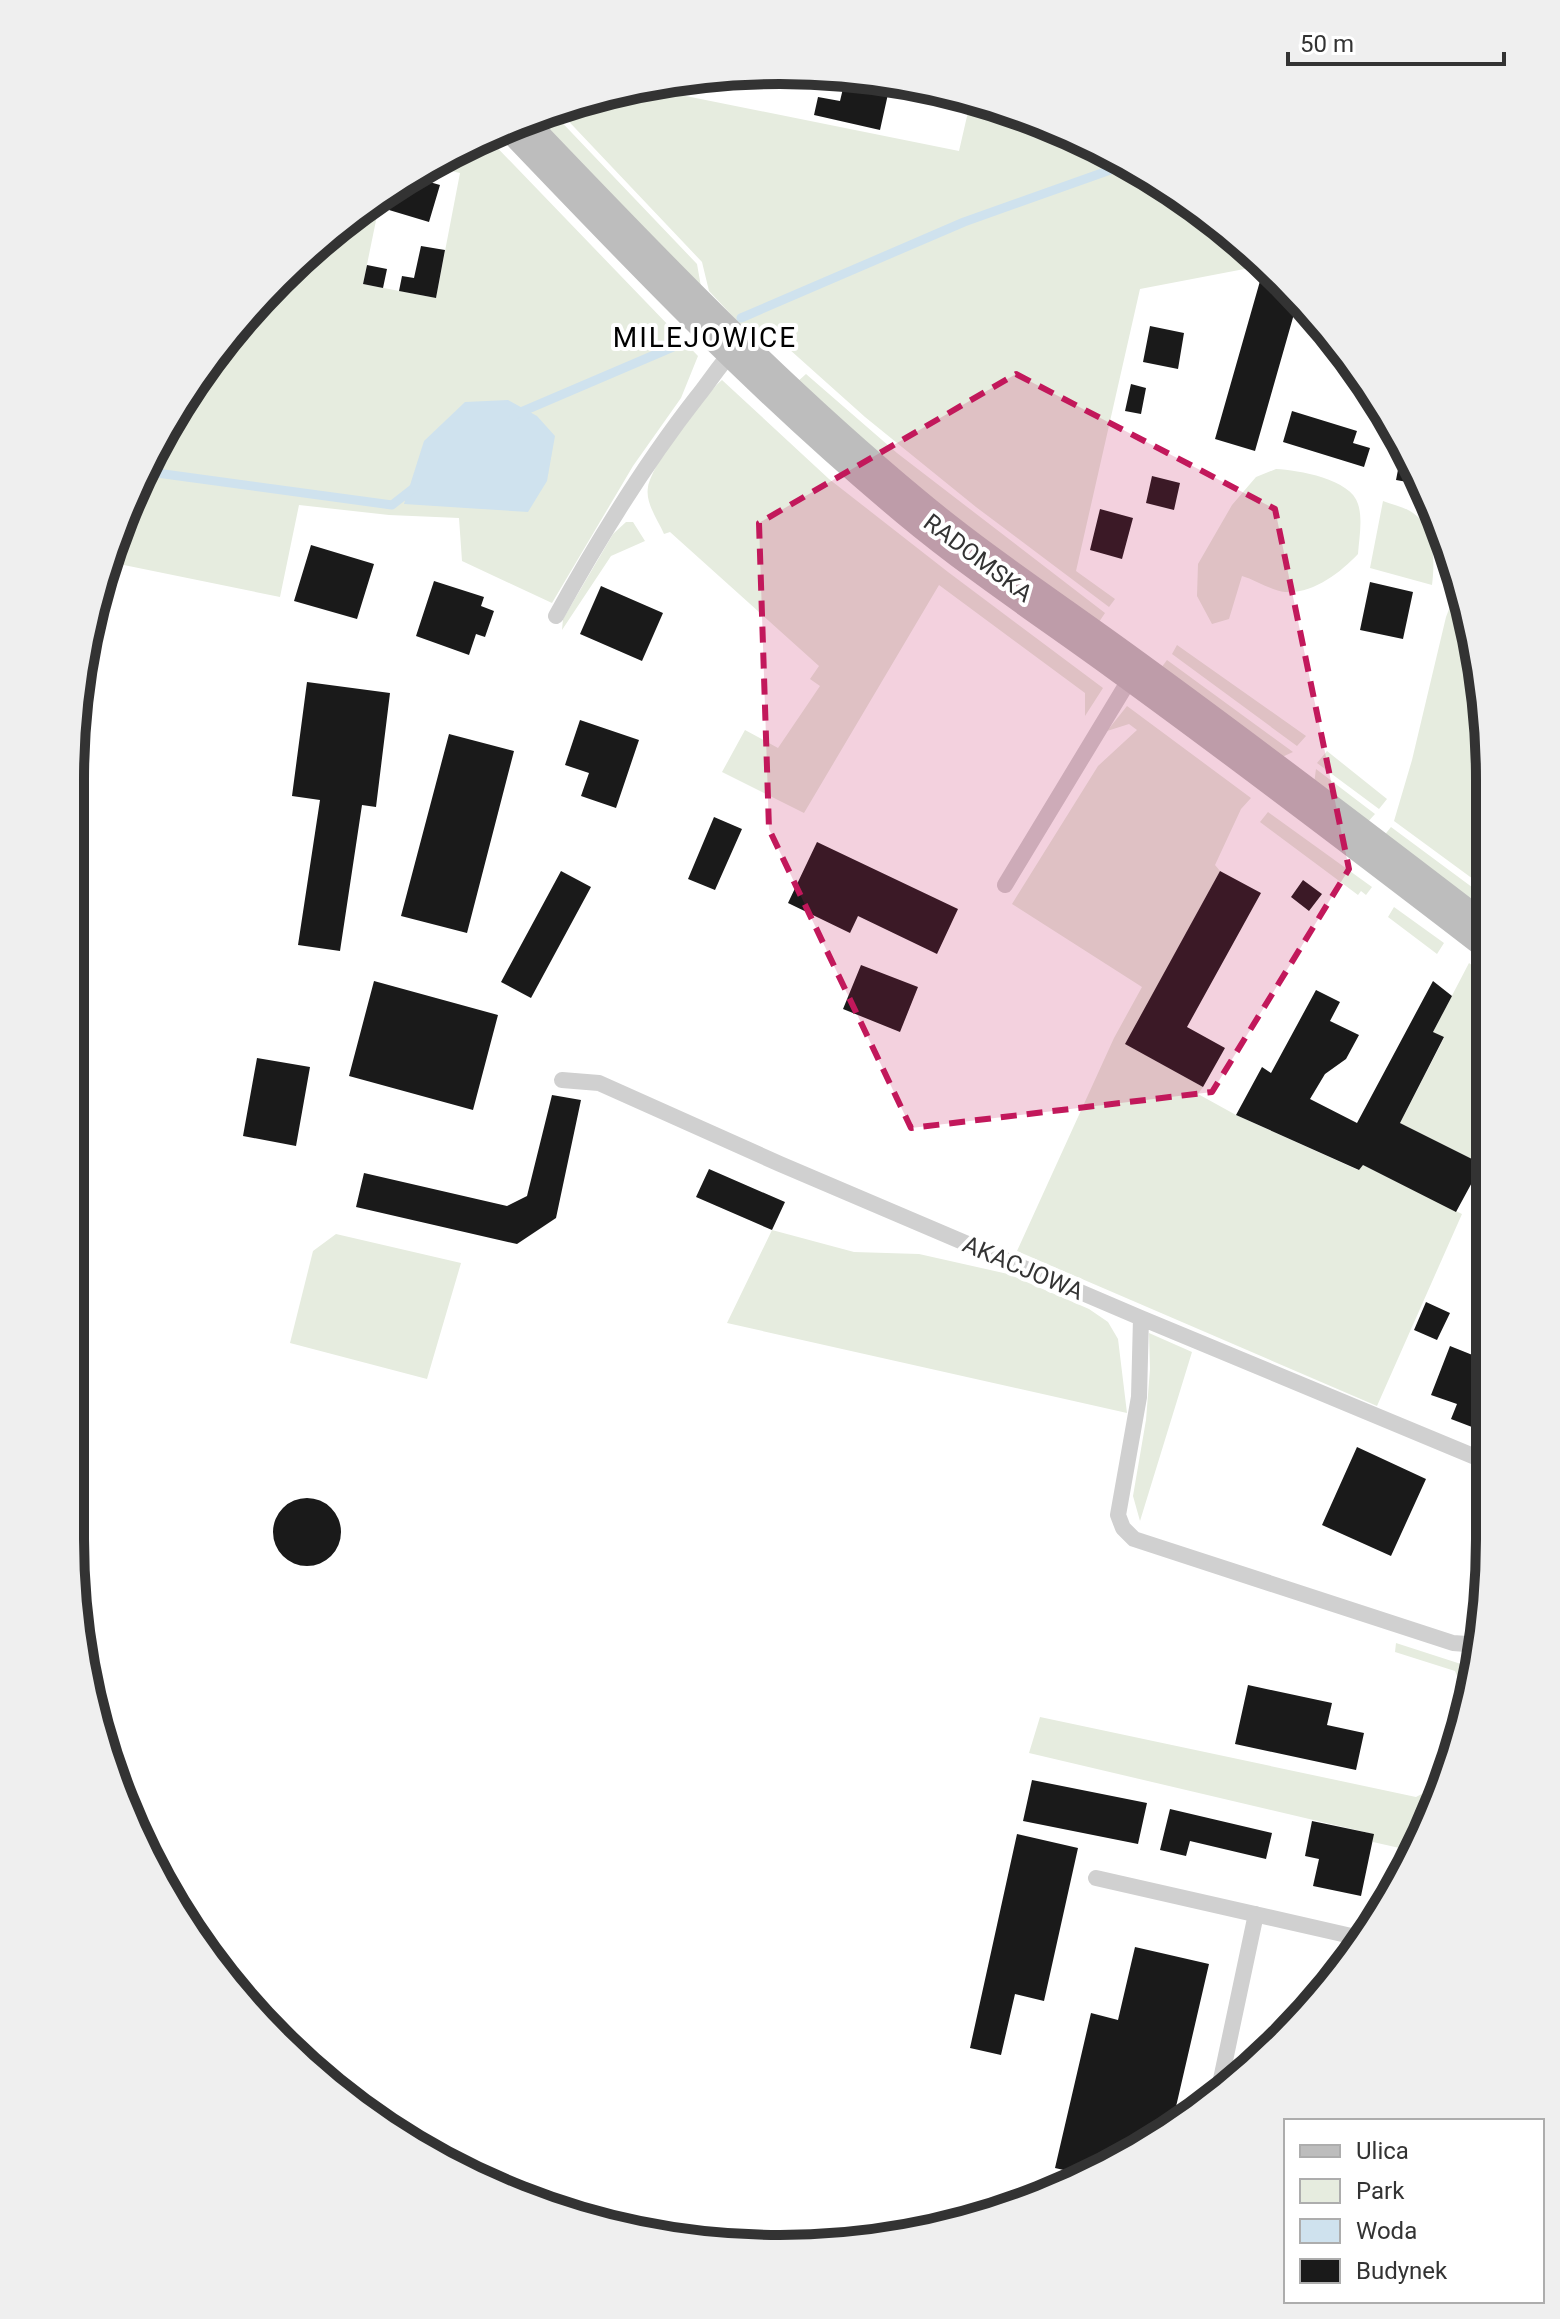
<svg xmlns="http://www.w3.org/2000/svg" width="1560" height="2319" font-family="Roboto,sans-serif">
<rect width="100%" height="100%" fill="#fff"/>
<path fill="#e6ecdf" d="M641 87 959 151 971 99 1009 108 1135 165 1248 247 1262 261 1260 266 1140 289 1076 571 1115 599 1109 607 976 507 865 417 770 332 741 325 709 291 702 262 557 109 597 94Z
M551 111 697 264 703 298 535 117Z
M486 136 698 356 681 398 633 466 552 603 462 561 459 518 389 515 299 505 280 597 114 563 143 466 246 312 348 216 381 196 363 284 436 298 460 173 429 166 466 143Z
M806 374 897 453 1105 613 1095 628 1001 557 796 383Z
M722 380 829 479 948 572 1103 688 1085 716V693L939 585 804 813 722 772 745 730 778 748 820 686 810 679 819 666 670 532 664 534C658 520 645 503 648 487 654 460 701 398 722 380Z
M1276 469C1298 470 1351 479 1358 504 1363 519 1359 539 1358 554 1340 573 1313 594 1285 592 1272 591 1256 580 1242 576L1229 619 1212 624 1197 596 1198 564 1232 505 1256 477Z
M1383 501C1393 505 1405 507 1413 513 1435 528 1435 562 1432 585L1370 568Z
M626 522H633L645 541 611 556 562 630 563 619 613 534Z
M1460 581 1466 597 1489 734 1488 890 1394 821 1412 760 1446 617Z
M1177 645 1306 736 1297 746 1172 654Z
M1167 660 1293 752 1282 757 1161 668Z
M1127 706 1251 798 1241 809 1215 865 1220 871 1126 1044 1203 1087 1198 1094 1236 1115 1358 1170 1363 1165 1462 1214 1377 1406 1017 1251 1114 1038 1142 987 1012 904 1098 766 1137 730 1129 724 1107 731Z
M1327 751 1387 799 1379 809 1317 763Z
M1316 769 1375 814 1366 824 1314 784Z
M1268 812 1372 887 1366 895 1361 891 1358 895 1260 822Z
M1391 827 1488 899V918L1383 837Z
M1394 907 1444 943 1437 954 1388 917Z
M1469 963 1487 977 1486 1157 1482 1164 1400 1123 1444 1038 1433 1032Z
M772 1230 854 1252 919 1254 1008 1274 1089 1309 1108 1322 1118 1339 1127 1413 727 1323Z
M336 1234 461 1263 427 1379 290 1343 313 1251Z
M1149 1333 1192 1352 1140 1521 1133 1496 1146 1420 1150 1369Z
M1396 1643 1464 1665 1472 1672 1417 1852 1373 1842V1834L1029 1753 1040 1717 1416 1797 1433 1788 1460 1682 1455 1671 1395 1652Z
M489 2184 767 2245 733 2247 509 2195Z"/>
<path fill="#cfe2ee" d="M508 400 537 416 555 436 547 481 528 512 404 504 424 441 465 402Z"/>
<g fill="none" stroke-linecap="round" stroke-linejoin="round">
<path stroke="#cfe2ee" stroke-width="9" d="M741 318 964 222 1130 163
M514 415 673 347
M142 471 392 505 415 487"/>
</g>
<path fill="#1a1a1a" d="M846 76 890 85 880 130 814 115 818 97 840 101Z
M412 177 440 185 429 222 389 210 395 187Z
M421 246 445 250 436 298 399 291 402 276 414 278Z
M367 265 387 269 383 288 363 284Z
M1266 265 1298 300 1255 451 1215 439 1262 274 1260 266Z
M1150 326 1184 333 1178 369 1143 362Z
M1131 384 1146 388 1141 414 1125 411Z
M1292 411 1357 431 1353 443 1370 448 1364 467 1283 442Z
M1403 444 1417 466 1424 485 1396 480Z
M1152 476 1180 483 1174 510 1146 503Z
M1100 509 1133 518 1122 559 1090 550Z
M311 545 374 564 357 619 294 601Z
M434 581 484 597 481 606 494 611 485 637 476 634 469 655 416 636Z
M1370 582 1413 592 1403 639 1360 630Z
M601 586 663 613 642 661 580 634Z
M307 682 390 693 376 807 362 805 340 951 298 945 320 800 292 796Z
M580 720 639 740 616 808 581 796 589 773 565 765Z
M449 734 514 751 467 933 401 916Z
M714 817 742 829 715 890 688 879Z
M817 842 958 909 937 954 858 916 850 933 788 903Z
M561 871 591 887 531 998 501 982Z
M1220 871 1261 893 1187 1027 1225 1048 1203 1087 1125 1044Z
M1303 880 1322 894 1309 911 1291 897Z
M861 965 918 987 900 1032 843 1009Z
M374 981 498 1015 473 1110 349 1076Z
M1433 981 1452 996 1433 1032 1444 1037 1400 1123 1482 1164 1456 1212 1363 1165 1359 1170 1236 1115 1262 1067 1271 1073 1316 990 1340 1002 1330 1021 1359 1035 1346 1059 1325 1074 1310 1099 1357 1123Z
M257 1058 310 1067 296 1146 243 1136Z
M552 1095 581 1100 556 1218 517 1244 356 1207 364 1173 507 1206 527 1196Z
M709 1169 785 1202 772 1230 696 1197Z
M1482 1233 1486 1235V1253L1475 1248Z
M1426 1302 1450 1313 1437 1340 1414 1330Z
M1450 1346 1485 1360V1432L1451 1419 1457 1404 1431 1395Z
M1357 1447 1426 1479 1391 1556 1322 1525Z
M273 1532a34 34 0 1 1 68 0a34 34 0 1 1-68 0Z
M1248 1685 1332 1703 1327 1725 1364 1733 1356 1770 1235 1744Z
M1032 1780 1147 1803 1138 1844 1023 1821Z
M1170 1809 1272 1833 1266 1859 1190 1841 1186 1856 1160 1850Z
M1312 1821 1374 1834 1361 1896 1313 1886 1319 1859 1305 1856Z
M1017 1834 1078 1848 1044 2001 1015 1994 1001 2055 970 2048Z
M1135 1947 1209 1964 1172 2124 1135 2154 1081 2174 1055 2168 1091 2013 1118 2020Z"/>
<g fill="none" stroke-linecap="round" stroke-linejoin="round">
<path stroke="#d0d0d0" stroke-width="16" d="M556 616C598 540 643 466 697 397 710 381 720 364 735 349
M1005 885 1134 672
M562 1080 599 1083 780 1164 1141 1318 1485 1461
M1141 1318 1139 1397 1118 1515 1123 1528 1134 1539 1453 1643 1480 1645
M1096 1878 1360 1938
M1220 2084 1256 1914"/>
<path stroke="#bdbdbd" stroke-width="42" d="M516 124C642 256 769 389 910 506 977 562 1050 610 1120 661 1244 751 1366 844 1487 937"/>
</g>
<path fill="#c2185b" fill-opacity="0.2" stroke="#c2185b" stroke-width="6" stroke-dasharray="16 10" stroke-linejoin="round" d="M1016 374 1275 509 1349 869 1212 1092 911 1128 769 829 759 523Z"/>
<g text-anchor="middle" stroke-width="8" stroke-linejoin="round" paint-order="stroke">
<g font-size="24" fill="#333" stroke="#fff">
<text transform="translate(978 558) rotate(37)" y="8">RADOMSKA</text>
<text transform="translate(1023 1268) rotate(23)" y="8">AKACJOWA</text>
</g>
<g font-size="28" letter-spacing="2" fill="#000" stroke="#fff">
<text x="705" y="347">MILEJOWICE</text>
</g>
</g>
<path d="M0 0H1560V2319H0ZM780 84H780A696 696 0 0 1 1476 780V1539A696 696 0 0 1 780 2235H780A696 696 0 0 1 84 1539V780A696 696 0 0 1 780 84Z" fill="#efefef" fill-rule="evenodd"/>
<path fill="none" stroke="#333" stroke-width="10" d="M780 84H780A696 696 0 0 1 1476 780V1539A696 696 0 0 1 780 2235H780A696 696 0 0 1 84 1539V780A696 696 0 0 1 780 84Z"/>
<rect x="1284" y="2119" width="260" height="184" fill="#ffffff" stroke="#adadad" stroke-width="2"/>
<rect x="1300" y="2145" width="40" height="12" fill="#bdbdbd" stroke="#adadad" stroke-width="2"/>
<text x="1356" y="2159" font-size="24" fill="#333333">Ulica</text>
<rect x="1300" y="2179" width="40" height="24" fill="#e6ecdf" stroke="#adadad" stroke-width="2"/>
<text x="1356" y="2199" font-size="24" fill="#333333">Park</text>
<rect x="1300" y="2219" width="40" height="24" fill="#cfe2ee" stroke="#adadad" stroke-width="2"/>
<text x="1356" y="2239" font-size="24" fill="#333333">Woda</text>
<rect x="1300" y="2259" width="40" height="24" fill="#1a1a1a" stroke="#adadad" stroke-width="2"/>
<text x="1356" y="2279" font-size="24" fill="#333333">Budynek</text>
<path d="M1288 52v12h216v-12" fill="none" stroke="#333333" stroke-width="4"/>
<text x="1300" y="52" font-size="24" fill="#333333" stroke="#ffffff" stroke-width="6" paint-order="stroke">50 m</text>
</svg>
